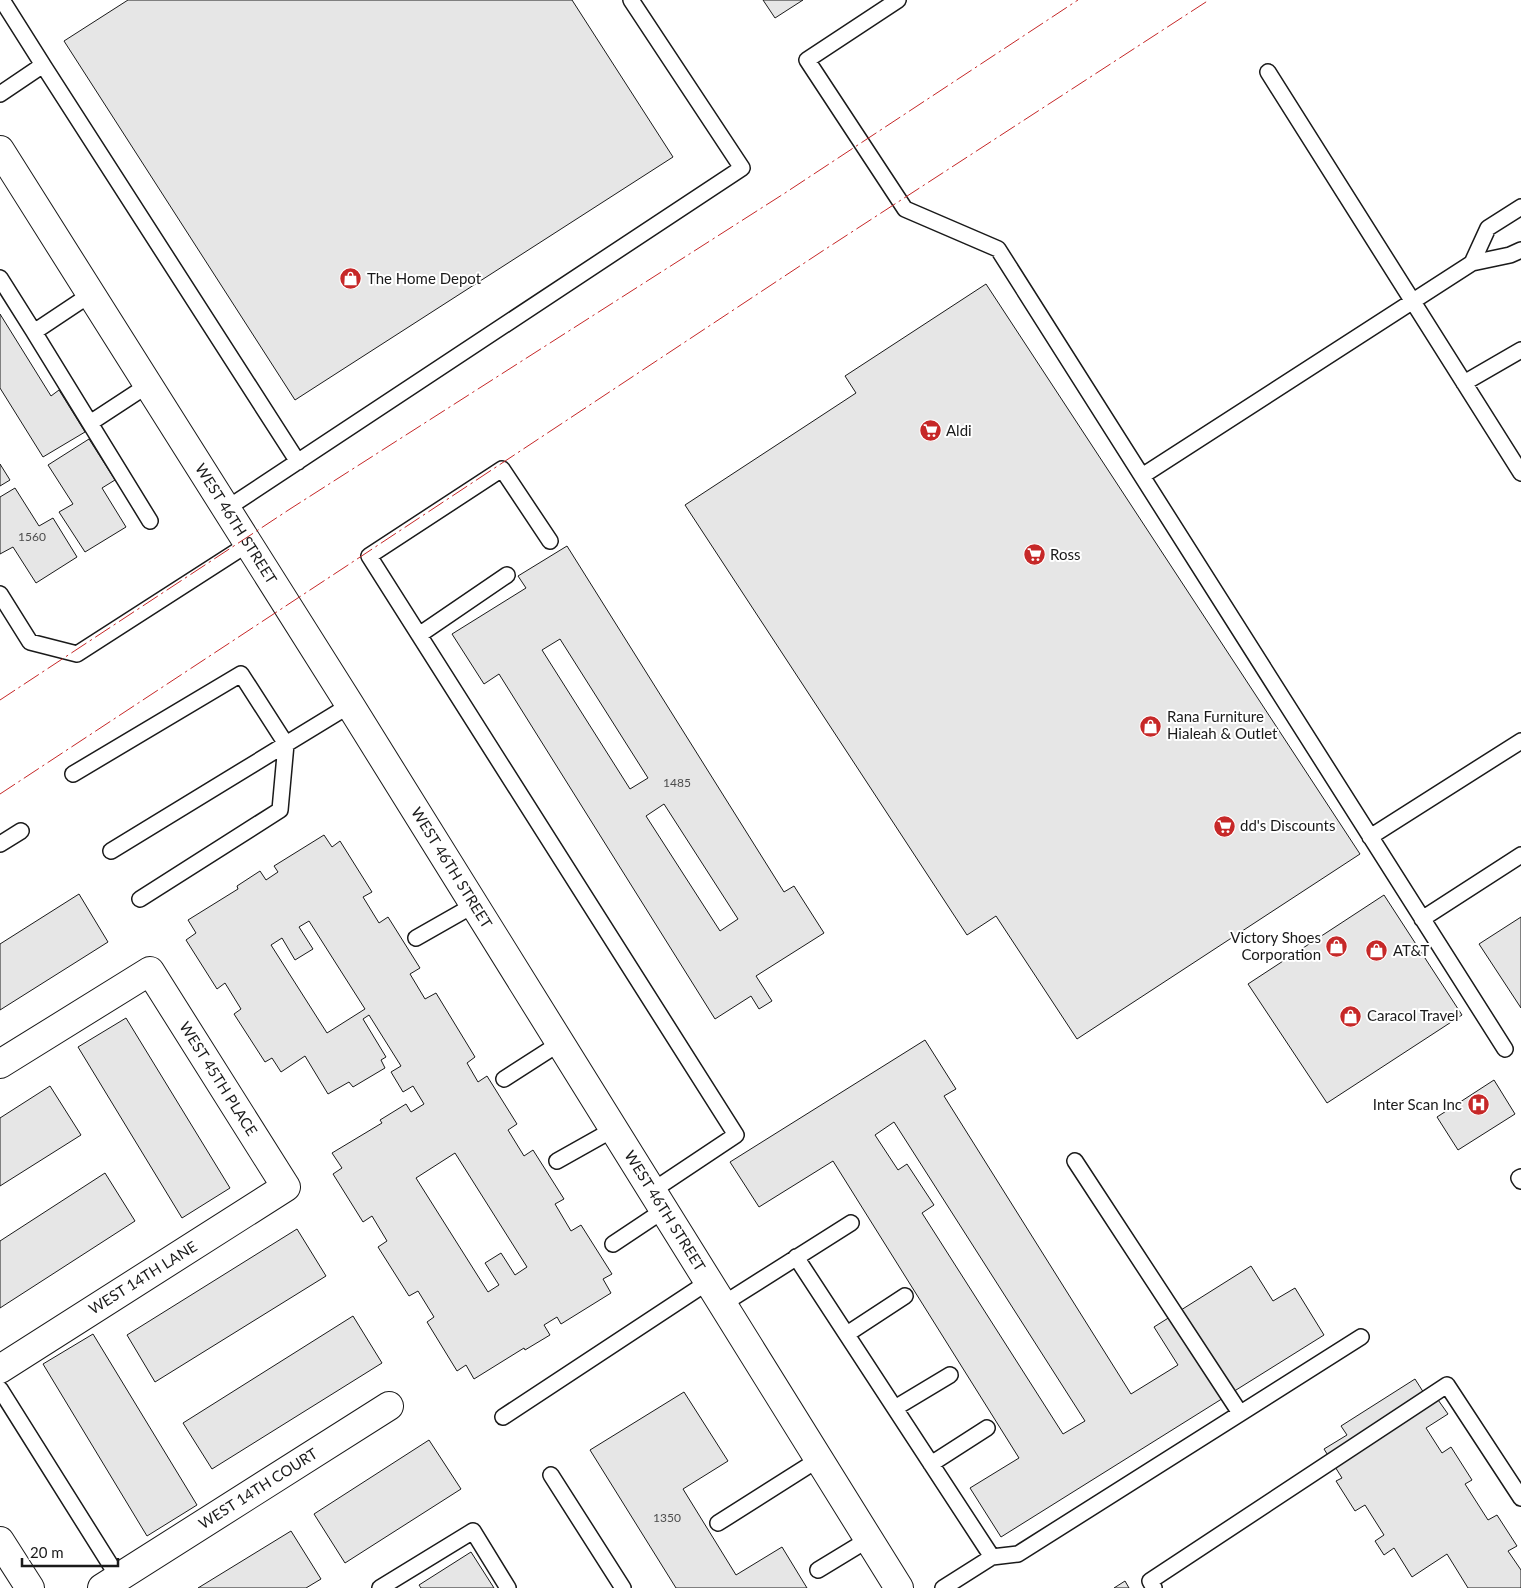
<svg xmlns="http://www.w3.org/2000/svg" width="1521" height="1588" font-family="Lato,sans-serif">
<rect width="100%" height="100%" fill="#fff"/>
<path fill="#e6e6e6" stroke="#1a1a1a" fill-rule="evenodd" d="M128 0H572L673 157 295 400 64 41Z
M763 0H803L775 18Z
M986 284 1360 854 1077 1039 996 916 967 935 685 505 856 393 845 376Z
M0 314 51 396 59 390 85 432 43 457 0 388Z
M89 439 115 480 102 488 126 527 85 552 59 512 73 504 48 465Z
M0 464 10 480 0 486Z
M15 488 39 526 53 518 77 557 36 583 13 547 0 554V497Z
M567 546 784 892 794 886 824 933 756 976 772 1001 759 1009 751 996 715 1019 499 674 484 684 452 634 526 588 518 576ZM560 639 648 778 630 789 542 650ZM664 804 738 919 720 931 646 816Z
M324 835 332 847 340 841 372 892 363 897 379 923 388 917 420 968 410 974 425 999 436 993 475 1057 467 1063 478 1082 487 1076 517 1124 508 1130 524 1156 533 1150 564 1199 555 1204 571 1231 581 1225 612 1274 603 1279 611 1293 561 1324 557 1317 544 1325 550 1335 525 1350 524 1348 474 1379 466 1365 457 1371 427 1322 434 1317 418 1291 409 1296 378 1247 387 1241 372 1216 363 1222 333 1174 342 1168 332 1153 382 1123 380 1120 406 1104 411 1112 424 1104 413 1086 403 1092 391 1072 401 1066 369 1015 363 1019 386 1057 381 1060 385 1068 353 1087 349 1082 328 1094 305 1056 281 1072 272 1058 265 1062 234 1014 241 1009 225 983 217 989 186 940 196 933 188 920 238 889 237 886 260 871 266 880 278 872 274 866ZM309 921 365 1009 327 1033 271 945 282 938 295 960 313 949 299 927ZM455 1153 527 1267 515 1275 501 1253 485 1263 499 1285 488 1292 416 1178Z
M79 894 108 942 0 1010V944Z
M1384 895 1462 1015 1327 1103 1248 984Z
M1521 917V1008L1479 944Z
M126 1018 230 1188 182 1218 78 1047Z
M925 1040 956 1089 944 1096 1131 1394 1178 1365 1154 1327 1251 1266 1273 1301 1295 1288 1324 1335 1001 1537 970 1488 1019 1458 833 1161 759 1207 730 1162ZM894 1122 1085 1421 1063 1434 922 1213 934 1205 907 1164 898 1170 875 1135Z
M1494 1080 1515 1114 1458 1150 1437 1117Z
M50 1086 81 1135 0 1186V1118Z
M105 1173 135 1221 0 1308V1241Z
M297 1229 326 1276 155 1382 127 1335Z
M353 1316 382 1363 212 1469 183 1423Z
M93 1334 197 1505 147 1536 43 1364Z
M1415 1379 1429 1401 1436 1397 1448 1414 1426 1428 1442 1453 1451 1447 1472 1480 1465 1484 1488 1520 1497 1515 1517 1546 1508 1551 1521 1570V1588H1468L1447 1554 1412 1577 1394 1548 1384 1555 1375 1541 1384 1535 1365 1505 1355 1511 1336 1481 1342 1478 1324 1449 1347 1435 1341 1426Z
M684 1392 728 1461 683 1489 736 1575 782 1547 807 1588H676L590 1450Z
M429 1440 461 1489 345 1563 314 1514Z
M291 1531 321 1579 306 1588H198Z
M471 1552 494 1588H421L419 1585Z
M1125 1581 1129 1588H1114Z"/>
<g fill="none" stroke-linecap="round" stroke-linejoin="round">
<defs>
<path id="lane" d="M898 0 807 60 905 209 998 249 1505 1049
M43 65 298 462
M1268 72 1521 473
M0 94 43 65 2 0
M1472 263 1488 228 1521 207
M0 278 34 332 91 294
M34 332 150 521
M1464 383 1521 350
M90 423 148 385
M1142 476 1472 263 1510 255 1521 250
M226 509 742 168 631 0
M550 541 502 469 369 556 736 1135 652 1191
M0 594 30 642 77 654 248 544
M419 635 507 575
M73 774 241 674 286 744 280 810 140 899
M1370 837 1521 741
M0 844 21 831
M111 851 350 705
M1422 919 1521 855
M416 938 474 905
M504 1079 560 1043
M557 1161 614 1129
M1075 1161 1240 1413
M1521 1177 1519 1178 1521 1181
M613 1244 664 1210
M796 1257 992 1557 943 1588
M723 1304 851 1223
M847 1334 905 1296
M0 1389 118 1577
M895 1408 950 1375
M503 1417 708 1282
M931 1464 987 1428
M551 1475 623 1588
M718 1523 819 1459
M992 1557 1018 1554 1361 1337
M818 1570 869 1539
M380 1588 473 1531 508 1588
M1154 1588 1150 1581 1447 1385 1521 1498"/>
<g id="street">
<path id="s1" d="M0 1064 150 971 286 1187 0 1369"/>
<path id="s2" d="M102 1588 389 1406"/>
</g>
<g id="secondary">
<path id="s3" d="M0 150 350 705 899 1588"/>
<path d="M0 1541 30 1588"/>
</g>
</defs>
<use href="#lane" stroke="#1a1a1a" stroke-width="18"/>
<use href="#street" stroke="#1a1a1a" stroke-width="30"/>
<use href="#secondary" stroke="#1a1a1a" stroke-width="30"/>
<use href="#lane" stroke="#fff" stroke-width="15"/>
<use href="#street" stroke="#fff" stroke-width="28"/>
<use href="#secondary" stroke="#fff" stroke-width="28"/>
<path stroke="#c62828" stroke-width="1" stroke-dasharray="18 4 2.5 4" stroke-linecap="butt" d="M0 700 290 509 785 193 1078 0
M0 794 345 567 821 252 1209 0"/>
</g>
<defs>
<symbol id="shop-disc" viewBox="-11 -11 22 22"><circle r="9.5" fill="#c62828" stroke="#fff"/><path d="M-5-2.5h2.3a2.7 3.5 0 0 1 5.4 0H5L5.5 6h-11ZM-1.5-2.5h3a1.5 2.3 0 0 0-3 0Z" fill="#fff"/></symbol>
<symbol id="supermarket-disc" viewBox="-11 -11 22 22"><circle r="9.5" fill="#c62828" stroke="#fff"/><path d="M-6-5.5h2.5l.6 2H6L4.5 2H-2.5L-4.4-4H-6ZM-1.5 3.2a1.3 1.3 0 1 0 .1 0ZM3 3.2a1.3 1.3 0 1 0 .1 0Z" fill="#fff"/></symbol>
<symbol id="hospital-disc" viewBox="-11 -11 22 22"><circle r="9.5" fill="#c62828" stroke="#fff"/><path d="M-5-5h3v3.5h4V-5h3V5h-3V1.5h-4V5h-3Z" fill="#fff"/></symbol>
</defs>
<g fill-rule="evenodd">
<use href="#shop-disc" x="338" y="266" width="25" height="25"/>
<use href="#supermarket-disc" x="918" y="418" width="25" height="25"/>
<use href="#supermarket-disc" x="1022" y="542" width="25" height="25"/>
<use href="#shop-disc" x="1138" y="714" width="25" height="25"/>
<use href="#supermarket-disc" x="1212" y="814" width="25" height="25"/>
<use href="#shop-disc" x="1324" y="934" width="25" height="25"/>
<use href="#shop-disc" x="1364" y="938" width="25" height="25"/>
<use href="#shop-disc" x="1338" y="1004" width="25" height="25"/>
<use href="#hospital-disc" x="1466" y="1092" width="25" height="25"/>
</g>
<g text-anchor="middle" stroke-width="4" stroke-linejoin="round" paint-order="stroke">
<g font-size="12" fill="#4d4d4d">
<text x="32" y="541">1560</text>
<text x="677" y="787">1485</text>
<text x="667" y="1522">1350</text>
</g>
<g font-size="15" fill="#1a1a1a" stroke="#fff" text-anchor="start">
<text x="367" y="284">The Home Depot</text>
<text x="946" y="436">Aldi</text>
<text x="1050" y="560">Ross</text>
<text x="1167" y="722">Rana Furniture<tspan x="1167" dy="17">Hialeah &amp; Outlet</tspan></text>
<text x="1240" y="831">dd's Discounts</text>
<text x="1321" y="943" text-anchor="end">Victory Shoes<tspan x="1321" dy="17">Corporation</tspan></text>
<text x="1393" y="956">AT&amp;T</text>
<text x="1367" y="1021">Caracol Travel</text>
<text x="1462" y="1110" text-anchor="end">Inter Scan Inc</text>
</g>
<g font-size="15" fill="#1a1a1a" stroke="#fff">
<text dy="5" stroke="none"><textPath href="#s3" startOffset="442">WEST 46TH STREET</textPath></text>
<text dy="5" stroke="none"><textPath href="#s3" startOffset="848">WEST 46TH STREET</textPath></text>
<text dy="5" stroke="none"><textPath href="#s1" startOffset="304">WEST 45TH PLACE</textPath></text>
<text dy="5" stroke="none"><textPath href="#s3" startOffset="1252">WEST 46TH STREET</textPath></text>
<text transform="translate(143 1278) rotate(-32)" y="5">WEST 14TH LANE</text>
<text dy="5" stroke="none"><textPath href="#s2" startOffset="185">WEST 14TH COURT</textPath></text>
</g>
</g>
<path d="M22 1558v8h96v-8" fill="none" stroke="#1a1a1a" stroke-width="2.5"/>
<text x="30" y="1558" font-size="15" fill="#1a1a1a" stroke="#ffffff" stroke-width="4" paint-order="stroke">20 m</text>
</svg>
